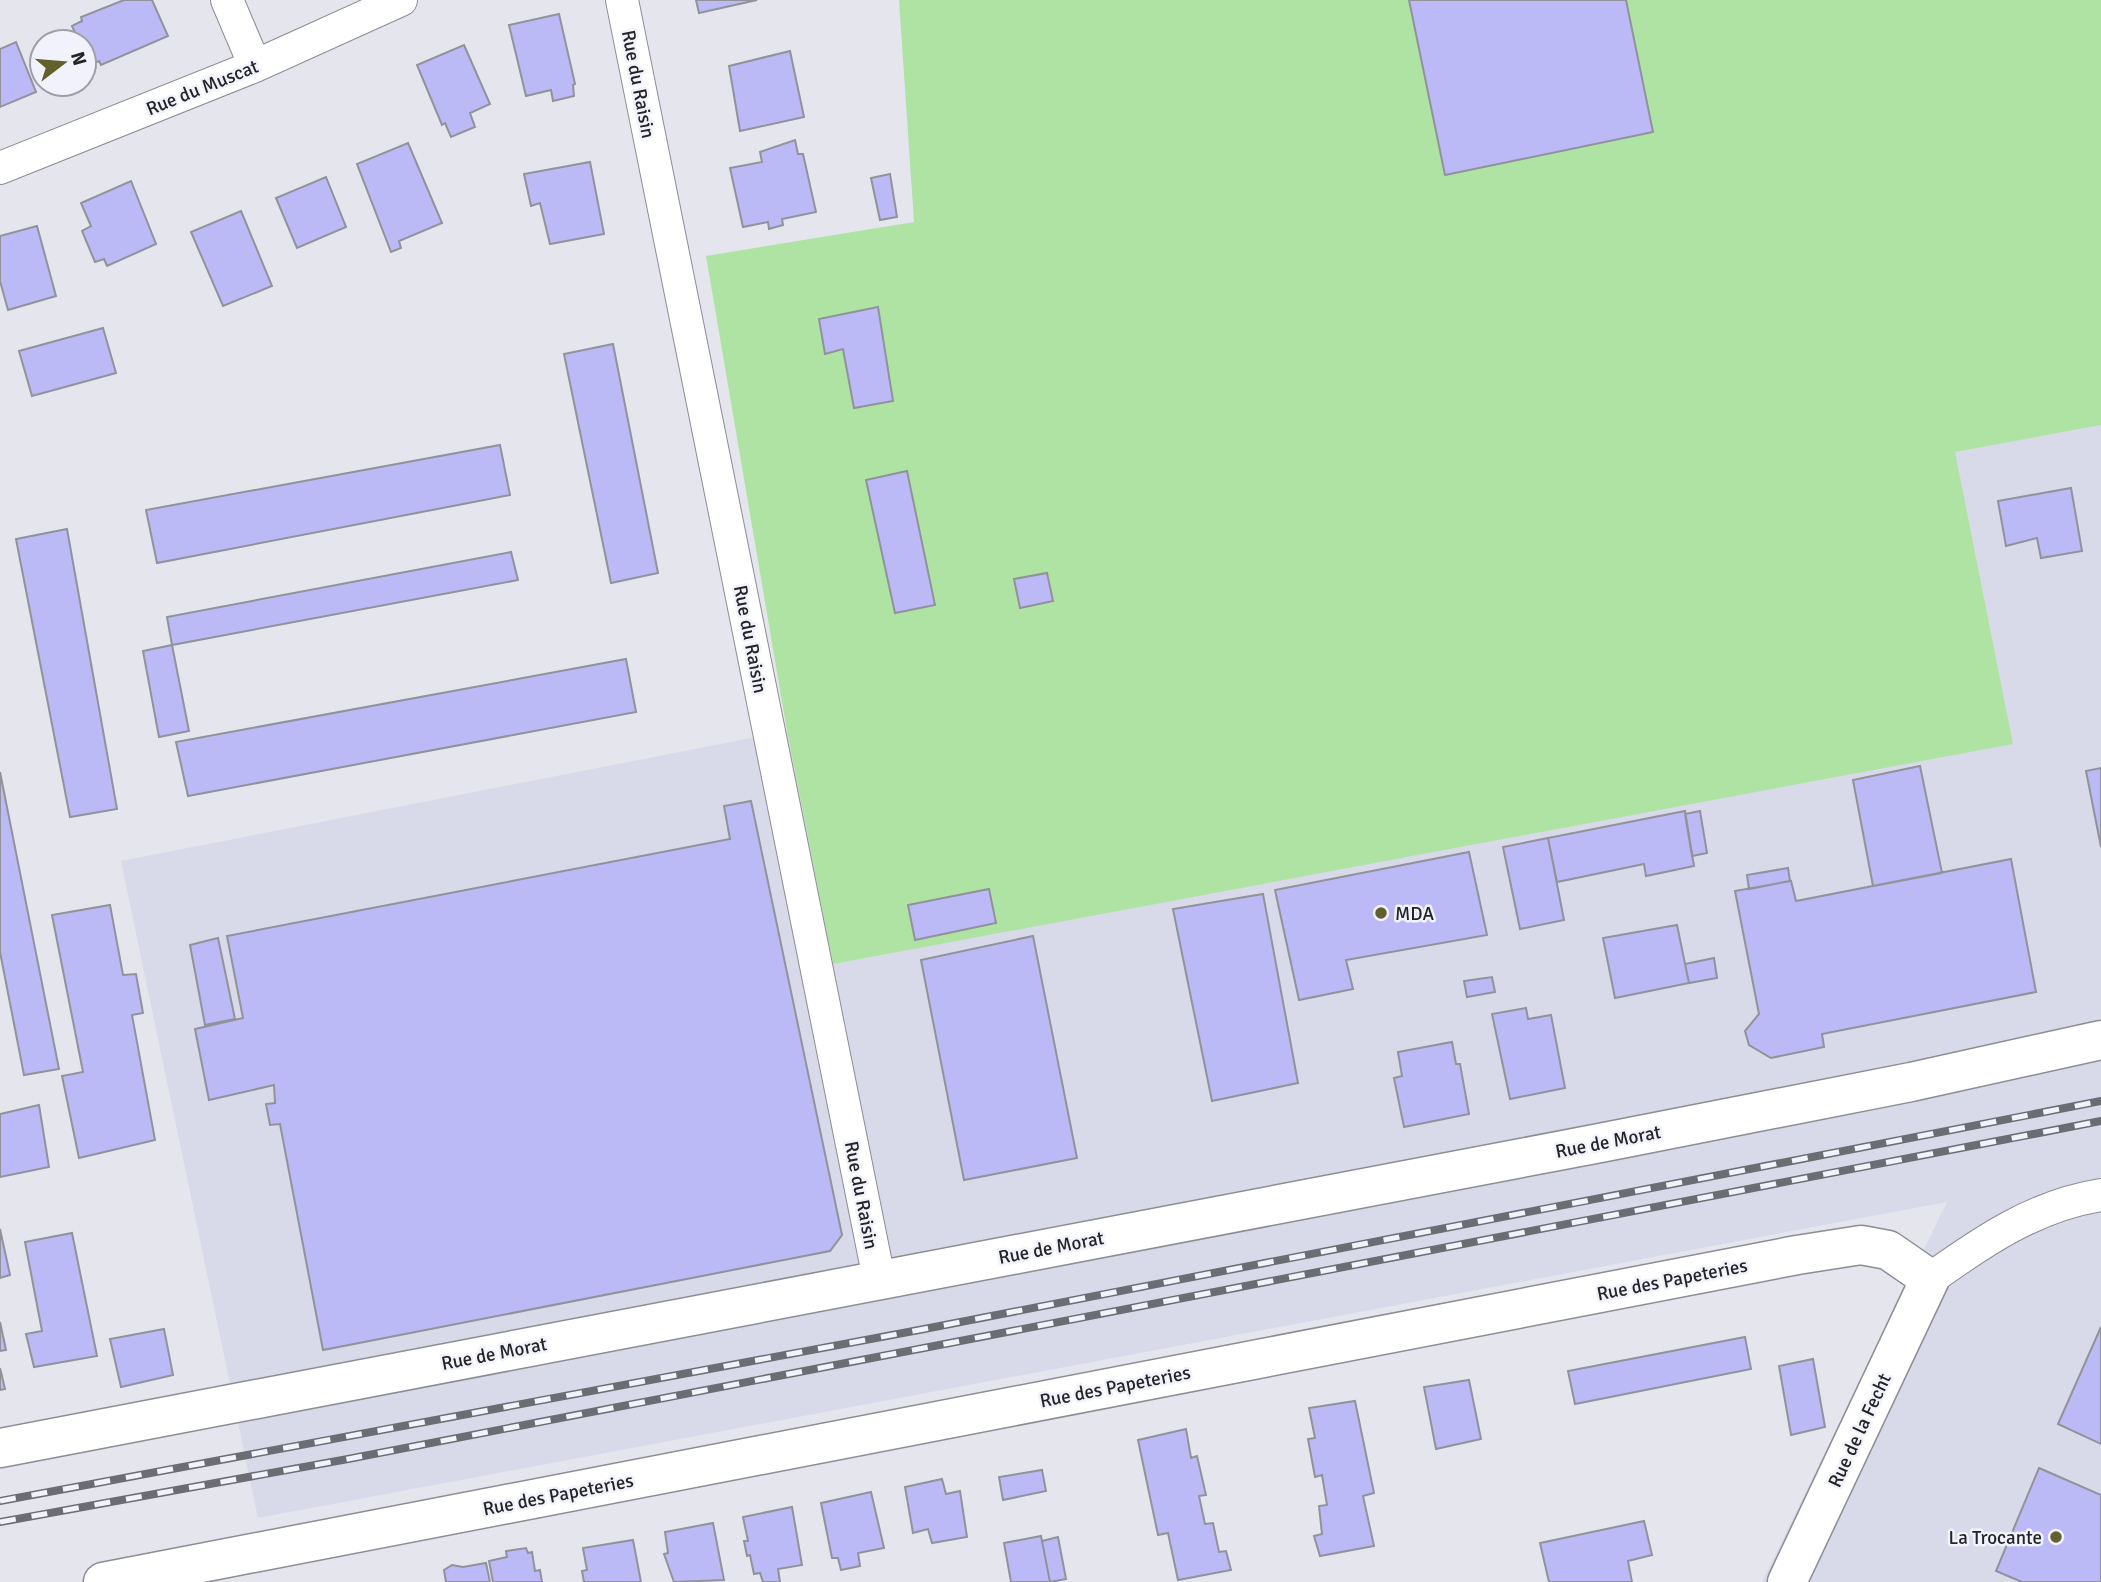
<svg xmlns="http://www.w3.org/2000/svg" width="2101" height="1582" font-family="Signika,sans-serif">
<rect width="100%" height="100%" fill="#e5e5ee"/>
<path fill="#d8d9e9" d="M2101 425V1582H1762L1947 1202 258 1518 121 861 787 731 833 964 2011 735 1954 452Z"/>
<path fill="#afe3a3" d="M899 0H2101V425L1955 452 2013 744 833 964 787 731 706 256 914 222Z"/>
<path fill="#bbbaf7" stroke="#91929a" stroke-width="2" d="M124 0H152L168 36 101 65 99 61 89 66 84 54V42H79L72 26 82 21 81 17Z
M696 0H757L699 13Z
M1409 0H1626L1653 132 1445 175Z
M559 14 575 84 573 85 574 96 553 101 551 90 526 96 509 25Z
M16 42 36 92 0 107V49Z
M464 45 490 104 470 113 475 127 451 137 445 123 442 125 417 65Z
M790 51 804 117 740 131 729 66Z
M795 140 798 154H803L816 212 782 219 783 225 769 229 768 222 743 227 730 168 762 162 760 152Z
M408 143 442 223 399 241 401 248 391 252 357 164Z
M590 162 604 234 550 244 540 203 531 206 524 174Z
M890 174 897 217 880 220 871 178Z
M326 177 346 227 297 248 276 198Z
M131 181 156 244 107 266 104 259 95 262 82 231 91 226 81 203Z
M241 211 272 286 223 306 191 232Z
M37 226 56 296 8 310 0 281V236Z
M878 307 893 401 854 408 843 349 825 354 819 319Z
M103 328 116 373 32 396 19 351Z
M613 344 658 573 611 583 564 354Z
M500 445 510 495 157 563 146 510Z
M907 471 935 605 895 613 866 480Z
M2071 488 2082 551 2041 558 2037 538 2006 546 1998 501Z
M67 529 117 809 70 817 16 539Z
M511 552 518 580 172 645 167 617Z
M1047 573 1053 601 1020 608 1014 579Z
M172 645 189 731 159 737 143 651Z
M626 659 636 712 188 796 176 742Z
M1920 766 1942 873 1873 886 1853 780Z
M2101 768V847L2086 771Z
M0 772 59 1069 24 1075 0 952Z
M751 801 842 1235 830 1251 323 1350 280 1124 270 1125 266 1104 275 1103 274 1085 209 1100 195 1029 243 1018 227 936 730 839 724 806Z
M1685 811 1694 866 1646 876 1644 864 1557 882 1548 838Z
M1700 811 1707 853 1692 856 1685 814Z
M1548 838 1564 920 1520 929 1503 847Z
M1469 852 1487 935 1346 960 1353 989 1299 1000 1275 890Z
M2011 859 2036 992 1822 1034 1824 1047 1771 1058 1749 1045 1745 1031 1759 1014 1735 891 1791 881 1796 901Z
M1788 868 1790 881 1749 889 1747 875Z
M989 889 996 923 915 940 908 905Z
M1263 894 1298 1083 1212 1101 1173 909Z
M110 905 123 975 136 974 143 1013 132 1015 155 1140 79 1158 62 1076 83 1072 52 915Z
M1677 925 1689 983 1615 998 1603 938Z
M1033 936 1077 1158 964 1180 921 960Z
M218 938 235 1019 205 1025 190 945Z
M1714 958 1717 978 1689 983 1685 964Z
M1492 977 1495 992 1467 997 1464 981Z
M1526 1008 1528 1019 1551 1015 1565 1088 1510 1099 1492 1014Z
M1452 1042 1456 1064H1460L1469 1114 1404 1127 1394 1078 1402 1076 1398 1052Z
M39 1105 49 1167 0 1177V1114Z
M0 1229 10 1275 0 1278Z
M72 1233 97 1356 34 1367 26 1334 42 1331 25 1242Z
M0 1322 6 1350 0 1351Z
M2101 1327V1444L2058 1424Z
M164 1329 173 1375 121 1387 110 1339Z
M1745 1337 1751 1369 1575 1404 1568 1371Z
M1813 1359 1825 1427 1791 1435 1779 1366Z
M0 1368 5 1389 0 1390Z
M1469 1380 1481 1439 1436 1449 1424 1387Z
M1355 1401 1374 1493 1363 1496 1374 1546 1320 1556 1314 1536 1322 1534 1319 1506 1327 1505 1322 1475 1315 1477 1308 1439 1315 1438 1309 1408Z
M1186 1429 1191 1458 1197 1456 1206 1495 1199 1496 1205 1524 1213 1523 1219 1552 1226 1551 1231 1570 1178 1580 1168 1533 1158 1535 1138 1440Z
M2039 1468 2101 1495V1582H2022L1996 1571Z
M1042 1470 1046 1491 1003 1500 999 1477Z
M942 1479 946 1494 960 1491 967 1537 932 1543 928 1529 913 1533 905 1487Z
M871 1492 884 1548 858 1553 860 1566 841 1570 838 1558H832L821 1503Z
M792 1507 802 1565 778 1569 780 1582H763L760 1573 754 1574 750 1555 747 1556 744 1541H748L743 1517Z
M1644 1521 1652 1555 1628 1561 1632 1582H1549L1540 1543Z
M713 1523 724 1580 674 1582 664 1554 668 1553 665 1532Z
M1041 1536 1050 1582H1011L1004 1543Z
M1058 1537 1066 1579 1050 1582 1042 1541Z
M633 1540 641 1582H584L582 1571 587 1570 583 1548Z
M526 1548 528 1553 532 1552 535 1571 540 1570 542 1582H493L489 1561 507 1557 506 1551Z
M486 1563 490 1582H446L444 1570 452 1565 463 1567Z"/>
<g fill="none" stroke-linecap="round" stroke-linejoin="round">
<defs>
<path id="street" d="M227 0 255 66
M622 0 879 1279
M0 168 255 66 401 0
M1930 1279C1983 1241 2036 1205 2101 1195"/>
<path id="secondary" d="M0 1448 1600 1143 1911 1082 2101 1040
M103 1582 1797 1255 1861 1245 1888 1250 1930 1279 1787 1582"/>
</defs>
<use href="#street" stroke="#8b8c94" stroke-width="34"/>
<use href="#secondary" stroke="#8b8c94" stroke-width="41"/>
<use href="#street" stroke="#fff" stroke-width="32"/>
<use href="#secondary" stroke="#fff" stroke-width="38"/>
<defs>
<path id="rail" d="M0 1501 919 1330 2101 1101
M0 1522 348 1459 2101 1121"/>
</defs>
<use href="#rail" stroke="#6c6d72" stroke-width="8"/>
<use href="#rail" stroke="#f2f2fc" stroke-width="5" stroke-dasharray="16" stroke-linecap="butt"/>
</g>
<g fill="#62612d" stroke="#f2f2fc" stroke-width="2.5">
<circle cx="1381" cy="913" r="7"/>
<circle cx="2056" cy="1537" r="7"/>
</g>
<g text-anchor="middle" stroke-width="5" stroke-linejoin="round" paint-order="stroke">
<g font-size="19" fill="#232427" stroke="#f2f2fc">
<text transform="translate(639 84) rotate(79)" y="7">Rue du Raisin</text>
<text transform="translate(202 87) rotate(-22)" y="7">Rue du Muscat</text>
<text transform="translate(751 639) rotate(79)" y="7">Rue du Raisin</text>
<text transform="translate(1608 1141) rotate(-11)" y="7">Rue de Morat</text>
<text transform="translate(862 1195) rotate(79)" y="7">Rue du Raisin</text>
<text transform="translate(1051 1247) rotate(-11)" y="7">Rue de Morat</text>
<text transform="translate(1672 1279) rotate(-11)" y="7">Rue des Papeteries</text>
<text transform="translate(494 1353) rotate(-11)" y="7">Rue de Morat</text>
<text transform="translate(1115 1386) rotate(-11)" y="7">Rue des Papeteries</text>
<text transform="translate(1859 1430) rotate(-65)" y="7">Rue de la Fecht</text>
<text transform="translate(558 1494) rotate(-11)" y="7">Rue des Papeteries</text>
</g>
<g font-size="19" fill="#232427" stroke="#f2f2fc" text-anchor="start">
<text x="1395" y="920">MDA</text>
<text x="2042" y="1544" text-anchor="end">La Trocante</text>
</g>
</g>
<g transform="translate(63 63) rotate(74)"><circle r="33" fill="#f2f2fc" stroke="#9fa0a7" stroke-width="2"/>
<path d="M0-5L12 26L0 18L-12 26Z" fill="#62612d"/>
<text y="-10" font-size="19" font-weight="bold" text-anchor="middle" fill="#232427">N</text>
</g>
</svg>
